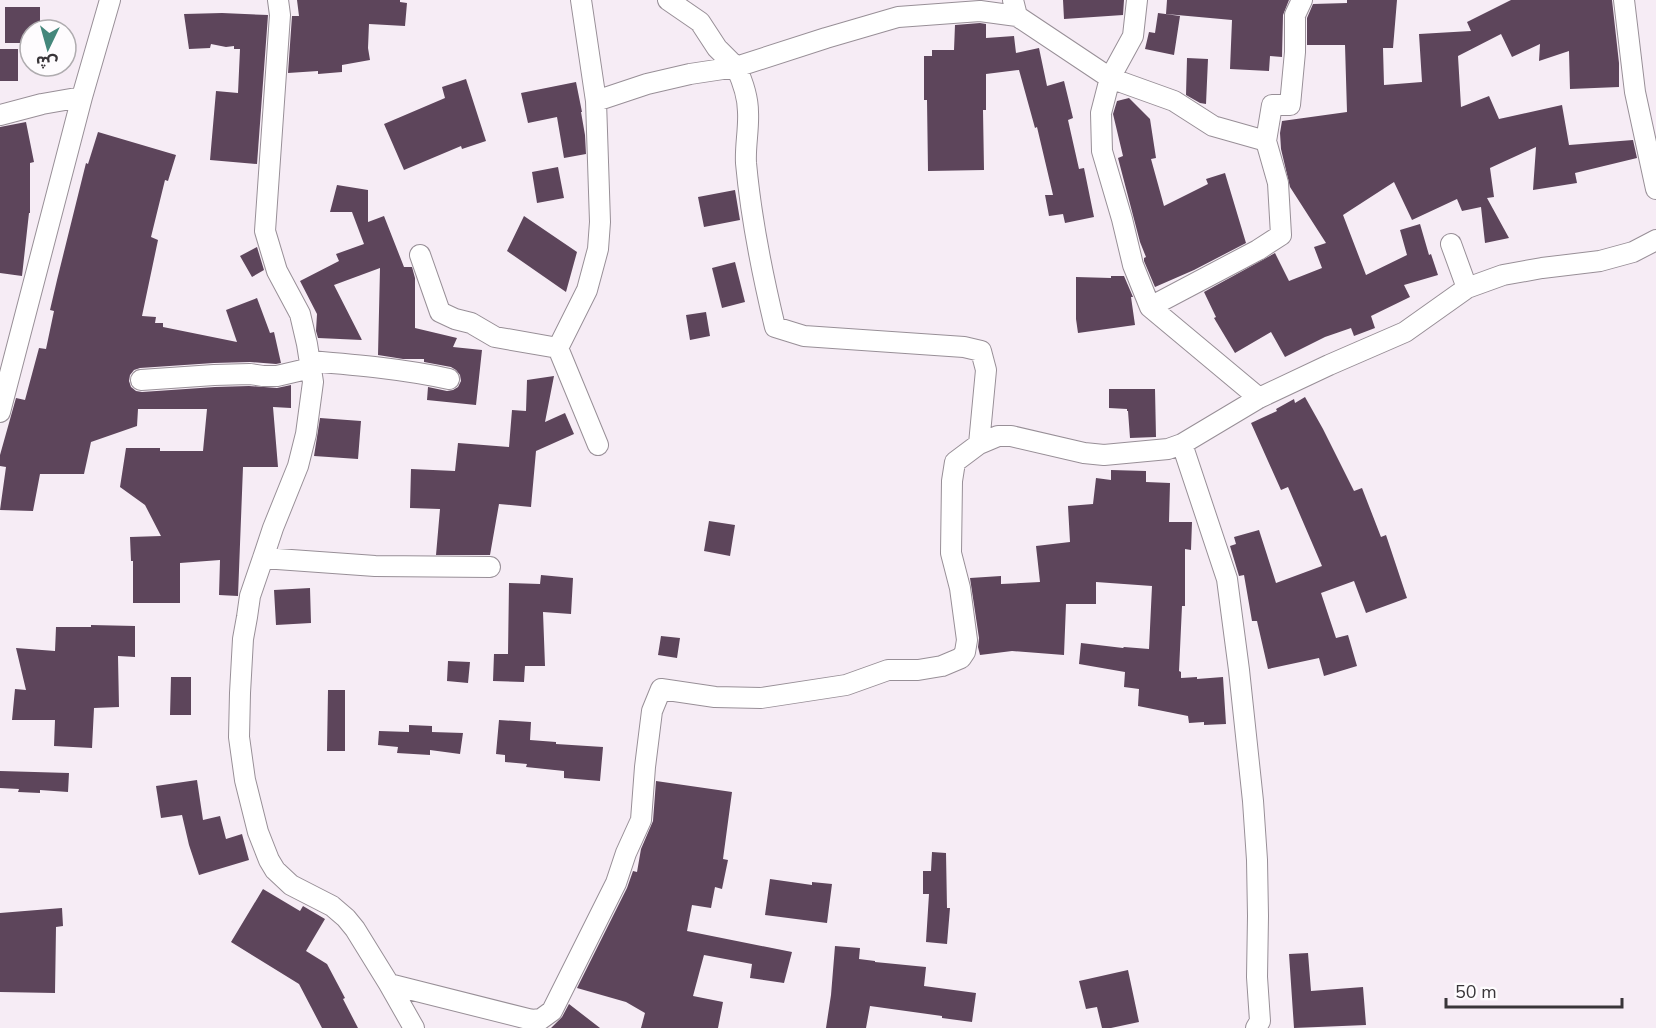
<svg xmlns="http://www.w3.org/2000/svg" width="1656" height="1028" font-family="'Nunito Sans','Noto Sans Arabic',sans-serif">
<rect width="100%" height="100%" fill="#f6ecf5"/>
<path fill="#5d455b" d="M297 0H400V2L407 3 405 26 369 24 368 48 370 60 342 65V72L318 74V71L288 73 292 16H299Z
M1063 0H1124L1123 15 1064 19Z
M1167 0H1289L1283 15 1282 57 1270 56 1269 71 1230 69 1232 20 1166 14Z
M1347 0H1397L1393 48H1383L1384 85 1422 82 1419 34 1471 31 1467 22 1511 0H1612L1619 63V87L1570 89 1569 51 1539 61 1540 44 1512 57 1501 34 1458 56 1461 107 1489 96 1499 119 1562 105 1569 145 1633 140 1637 158 1575 173 1577 183 1533 190 1536 147 1490 168 1494 197 1487 198 1509 238 1485 243 1481 207 1462 211 1457 199 1412 220 1394 182 1343 215 1366 275 1407 255 1400 230 1420 224 1429 255 1431 254 1438 275 1404 285 1410 297 1371 316 1375 328 1354 336 1351 328 1325 337 1285 357 1271 332 1235 353 1214 318 1216 317 1204 292 1275 253 1289 281 1322 268 1314 247 1326 243 1290 187 1281 149 1280 133 1282 121 1347 112 1345 45H1307V18L1313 4 1347 3Z
M5 7H40V30H30V43H5Z
M222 13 268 15 257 164 210 160 216 91 238 93 240 49H234V46L226 47 211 44 210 48 189 49 184 14Z
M1158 13 1180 16 1174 55 1145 49 1149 32 1155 33Z
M980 23 986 24V38L1014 36 1016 53 1039 48 1047 86 1064 81 1073 118 1068 120 1079 169 1084 168 1094 217 1065 223 1063 214 1049 216 1045 195H1053L1037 127 1035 128 1019 70 986 74V110H983L984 170 928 171 927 100H924V56H932V50H954L955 25Z
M0 49H18V81H0Z
M1187 58 1208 59 1206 104 1200 103 1186 95Z
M466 79 486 141 462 149 461 146 404 170 384 124 445 98 442 87Z
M576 82 582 112H581L585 135 586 154 564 158 557 117 528 123 521 93Z
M1129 98 1150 119 1156 158 1151 159 1164 206 1208 184 1206 179 1225 173 1246 243 1194 270 1155 287 1144 261V258L1146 257 1140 242 1118 158 1123 156 1113 114 1117 101Z
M26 122 34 162 30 163V213H29L22 276 0 273V127Z
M98 132 176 155 168 181 165 180 151 237 158 240 142 316 156 317 155 323H163V327L237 342 226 310 257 298 270 333 274 332 281 363 276 364 250 362 214 363 140 368 134 370 130 375 129 381 131 387 136 391 142 392 215 387 249 386 277 388 291 385V408L273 407 278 467H243L238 596 219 595 220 560 180 563V603H133V561H131L130 537 161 536 145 505 120 487 126 448H160V451H203L207 409H138L137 426 91 442 84 474H40L33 511 0 510 6 467 0 466V455L16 398 25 400 39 348 46 349 54 311 50 310 57 280 86 163 88 164Z
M558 167 564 198 537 203 532 172Z
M337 185 368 190V222L384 216 404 267H412L415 278V328L457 338 453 347 482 350 476 405 427 400 428 387 447 391 453 390 458 387 461 381 460 375 456 370 451 367 424 362V359H403L378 355 380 268 334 285 362 340 318 338 316 331 317 314 300 281 339 261 336 254 364 244 352 212H330Z
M735 190 740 220 704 227 698 197Z
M524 216 577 252 566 292 507 251Z
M257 247 264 270 252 277 240 256Z
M735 262 745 302 722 308 712 268Z
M1111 276H1124L1133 297H1131L1135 325 1078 333 1076 319V277L1111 278Z
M706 312 710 336 690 340 686 315Z
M554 376 545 422 565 413 574 434 536 451 531 507 499 504 490 555H436L440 509 410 508 411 469 455 471 458 443 509 447 512 410 526 411 527 380Z
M1109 389H1155L1156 437 1130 438 1128 411H1127V409L1109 408Z
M1305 397 1323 429 1354 491 1362 488 1381 537 1386 535 1407 598 1366 613 1354 581 1321 593 1336 638 1348 635 1357 666 1324 676 1319 658 1268 669 1257 621H1252L1244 575 1239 576 1230 546 1236 544 1234 537 1259 530 1276 583 1322 566 1288 487 1281 490 1251 423 1277 411 1276 409 1294 399 1295 403Z
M320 418 361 421 358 459 314 456Z
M1111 470 1146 471V482L1170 483 1169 522H1192L1191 550 1185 549V606H1182L1179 671 1181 672V678L1197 677V679L1223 677 1226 724 1204 725V722L1189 723 1188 716 1138 706 1139 689 1124 687 1125 672 1079 664 1081 643 1123 648 1124 647 1149 649 1152 586 1096 582V604H1066L1064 655 1012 651 980 655 978 647 979 638 970 578 1001 576V584L1040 582 1036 546 1070 542 1068 506 1093 504 1096 478 1111 480Z
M709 521 735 525 730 556 704 551Z
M541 575 573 578 571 614 543 612 545 666H525L524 682 493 681 494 654H508L509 583 540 584Z
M310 588 311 623 276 625 274 590Z
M91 625 135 626V657L118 656 119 707 94 708 92 748 54 746 55 720H12L15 689 26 690 16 648 55 651 56 627H91Z
M661 636 680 638 677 658 658 655Z
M448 661 470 662 468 683 447 681Z
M171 677H191V715H170Z
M328 690H345V751H327Z
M499 720 531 722 530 740 556 742V744L603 747 600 781 564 778V771L526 767 527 764 505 762V755L496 754Z
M409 725 432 726V732L463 733 460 754 430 750V755L397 753 398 747 378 745 379 731 409 732Z
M0 771 69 773 68 792 40 790V793L18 792 19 789 0 788Z
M197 780 203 820 220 816 226 839 242 834 249 860 199 875 189 845 182 815 161 818 156 786Z
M656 781 732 792 723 859 728 860 722 889 715 887 711 908 692 905 687 931 792 952 784 983 750 978 752 964 704 955 693 996 723 1002 718 1028H641L645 1013 626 1002 577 988 627 888 633 871 637 872 641 849 653 821Z
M932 852 946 853 947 908H950L947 944 926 942 929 894H923V871H931Z
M770 879 812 885V882L832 884 827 923 765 915Z
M263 889 300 911 303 906 325 919 306 951 327 964 345 998 343 999 358 1028H322L299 984 231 942Z
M62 908 63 926 56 927 55 993 0 992V913Z
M835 946 860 948 859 959 875 961V962L926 967 924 986 976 993 972 1022 942 1018V1016L870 1006 866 1028H826L831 995Z
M1308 953 1311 991 1363 987 1366 1025 1294 1028 1289 954Z
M1128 970 1139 1022 1111 1028H1102L1097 1007 1086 1009 1079 981Z
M569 1004 600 1028H551L562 1017Z"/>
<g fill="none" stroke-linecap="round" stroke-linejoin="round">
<defs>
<path id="minor" d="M278 0 280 15 265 231 277 271 300 314 307 344 313 382 306 434 298 466 273 528 263 558 250 596 247 617 243 639 240 693 239 737 245 780 258 832 269 860 275 870 291 885 332 906 346 918 355 929 389 984 414 1028
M668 0 700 22 717 48 736 67 826 38 898 17 980 11 1017 16
M1013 0 1017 16 1110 78 1174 101 1213 126 1266 141 1278 183 1281 235 1258 250 1150 307
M1137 0 1133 36 1110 78 1101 113 1102 151 1122 219 1133 265 1150 307 1259 398
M1624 0 1635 92 1656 189
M596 101 647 84 690 74 736 67C742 80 748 97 748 112 749 129 745 146 746 163 751 218 762 273 775 327L804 336 964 347 981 351 986 370 979 444
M0 115 42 104 82 97
M1266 141 1272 105H1290L1295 52V15L1302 0
M1451 244 1467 288
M420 255 440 312 455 319 471 323 495 337 558 348 587 290 598 249 600 222 596 101 581 0
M558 348 598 445
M310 361C357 365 404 369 449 379
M141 380 214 375 250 374 263 376H277L311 368
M0 412 82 97 110 0
M1182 444 1227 579 1239 670 1253 801 1257 860 1258 916 1257 977 1260 1021 1256 1028
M263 558 375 566 490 567
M389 984 532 1020 541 1019 552 1011 616 883 626 853 641 820 645 767 652 711 661 689 715 697 761 698 846 685 888 670H918L942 666 961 658 965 652 967 640 960 588 951 553 952 481 955 462 979 444 998 436H1011L1084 453 1104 455 1168 449 1182 444 1259 398 1329 365 1405 332 1467 288 1503 275 1542 268 1600 261 1633 252 1656 240"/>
</defs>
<use href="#minor" stroke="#988f97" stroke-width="22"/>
<use href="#minor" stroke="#fff" stroke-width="20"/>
</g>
<g transform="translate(48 48) rotate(185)"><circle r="28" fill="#fefcfe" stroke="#afacaf" stroke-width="1.5"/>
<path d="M0-4.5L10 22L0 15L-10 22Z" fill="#44877b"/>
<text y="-9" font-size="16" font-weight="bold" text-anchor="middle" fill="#393539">ش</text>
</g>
<path d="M1446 998v9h176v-9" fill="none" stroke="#393539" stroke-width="3"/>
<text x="1455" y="998" font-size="18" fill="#393539" stroke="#fefcfe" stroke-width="4.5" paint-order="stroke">50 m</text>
</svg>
